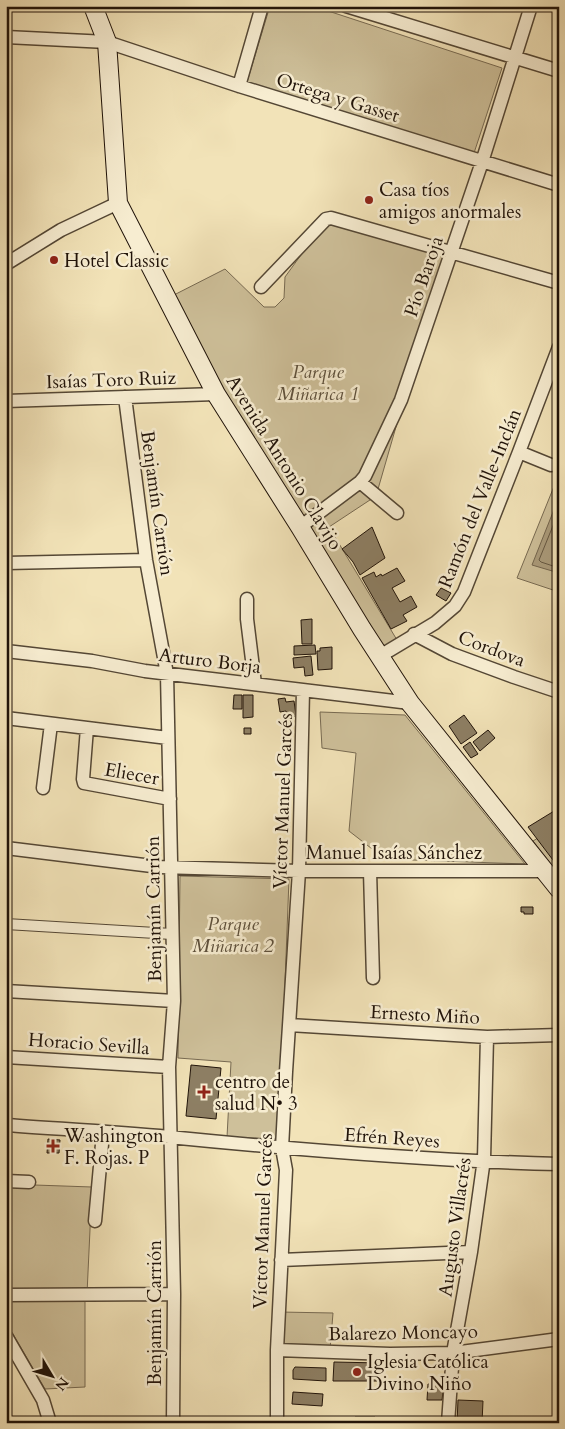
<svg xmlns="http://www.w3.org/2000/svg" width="565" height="1429" font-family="Cardo,serif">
<rect width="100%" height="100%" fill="#f2e3b8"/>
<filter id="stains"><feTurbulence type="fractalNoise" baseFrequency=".004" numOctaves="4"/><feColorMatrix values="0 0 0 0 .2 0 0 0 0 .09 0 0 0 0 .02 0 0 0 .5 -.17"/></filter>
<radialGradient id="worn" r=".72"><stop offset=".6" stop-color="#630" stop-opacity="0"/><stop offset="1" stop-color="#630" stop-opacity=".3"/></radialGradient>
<path fill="#cec09a" stroke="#776a52" d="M270 6H313L502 68 474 153 247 82Z
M327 219 446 254 376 496 329 527 397 640 380 651 270 476 170 297 225 269 264 307H275L284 298 285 277Z
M559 474V592L517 578Z
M320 712 405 715 525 864 385 859 349 831 356 753 322 748Z
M559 825V875L533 841Z
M180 876 289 879 279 1139 227 1137 231 1062 178 1058Z
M6 1184 92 1187 87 1294 6 1292Z
M6 1300H85V1387L45 1389 6 1322Z
M280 1312 333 1313 330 1350 278 1349Z"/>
<path fill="#ab9c7c" stroke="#73654e" d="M559 497V573L532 565Z"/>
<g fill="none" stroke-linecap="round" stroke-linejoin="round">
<path stroke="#665842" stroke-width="1" d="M559 511 539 560 541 562 559 568"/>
</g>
<path fill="#8d7f64" stroke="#201309" d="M372 527 385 558 360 575 353 562 342 549Z
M397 568 405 581 392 588 400 602 411 596 417 607 403 615 407 621 391 629 362 578 374 572 376 577 381 574 382 576Z
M441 588 451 593 446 601 436 595Z
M312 619V644H302L301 620Z
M315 645 316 654 294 655V646Z
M332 647V669L318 670 317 651H320V648Z
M311 656 313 675 305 676 304 667 294 668 293 658Z
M234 695H242V709H233Z
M243 695H253V717L243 718Z
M285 698 286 702 294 701 296 716 287 718 286 711 280 712 278 699Z
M464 715 477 733 461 744 449 726Z
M244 728H251V734H244Z
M488 730 495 738 480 751 473 742Z
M470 742 478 754 471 758 463 747Z
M559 808V868L528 827Z
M521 907H533V914H524V912H521Z
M191 1065 221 1068 216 1119 186 1116Z
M48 1139 60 1140 59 1153H47Z
M334 1362 380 1363V1381H333Z
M295 1367 326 1368V1381L293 1379V1370Z
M428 1384H444L442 1400H427Z
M293 1392 323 1394 322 1406 292 1404Z
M458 1400 483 1401 482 1423H457Z
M355 1417H375V1423H354Z
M391 1418 406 1419 405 1423H391Z
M291 1419H319V1423H291Z"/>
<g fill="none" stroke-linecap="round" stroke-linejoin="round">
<defs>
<path id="pedestrian" d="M6 924 172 934"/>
<path id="minor" d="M346 6 559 71
M6 37 107 42 239 86 559 185
M239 86 262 6
M6 264 61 230 118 203
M261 287 326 219 331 218 559 283
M125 397 146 560 167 674 174 1001 169 1067 174 1294 173 1423
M6 401 216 394
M519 452 551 465
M360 482 397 513
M300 527 360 482 365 476 401 400 482 162 531 6
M6 563 146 560
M247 599V619L255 684
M414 634 452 654 514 677 559 692
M6 651 92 661 145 671 410 703
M380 656 435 623 455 606 464 592 519 452 559 347
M6 718 168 738
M87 728 83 779 84 783 170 799
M43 788 51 724
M6 848 160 867 299 871H544
M370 871 373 978
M6 991 174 1001
M289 1025 487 1037 559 1035
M6 1057 169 1067
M6 1125C60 1129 115 1132 169 1137 299 1150 429 1161 559 1164
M6 1181 29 1182
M95 1221 103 1133
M281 1260 471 1252
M6 1295 174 1294
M6 1336 43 1400 50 1423
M277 1350 390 1354 453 1353 559 1339
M277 1423V1350L286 1170 282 1148 286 1072 299 871 303 690
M448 1423 453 1353 471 1252 484 1159 487 1037"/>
<path id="secondary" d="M93 6 107 42 118 203 216 394 300 527 362 629 410 703 559 889"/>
</defs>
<use href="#pedestrian" stroke="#544735" stroke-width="12"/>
<use href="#minor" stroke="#544735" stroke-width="15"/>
<use href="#secondary" stroke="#201309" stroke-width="20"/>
<use href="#pedestrian" stroke="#f7edd1" stroke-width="10"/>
<use href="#minor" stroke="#f7edd1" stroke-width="12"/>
<use href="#secondary" stroke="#f7edd1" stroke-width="18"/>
</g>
<g fill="#8f2418" stroke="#f7edd1" stroke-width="2">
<circle cx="369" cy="200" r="5"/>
<circle cx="54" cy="260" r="5"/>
<path d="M201.5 1084.5h5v5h5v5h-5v5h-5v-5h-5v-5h5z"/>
<path d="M50.5 1138.5h5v5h5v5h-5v5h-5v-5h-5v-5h5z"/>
<circle cx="357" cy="1372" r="5"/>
</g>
<g text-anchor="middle" stroke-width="5" stroke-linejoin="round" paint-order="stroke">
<g font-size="19" fill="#201309" stroke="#f7edd1">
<text transform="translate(338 97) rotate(17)" y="7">Ortega y Gasset</text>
<text transform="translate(423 276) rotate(-71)" y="7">Pío Baroja</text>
<text transform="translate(111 379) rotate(-2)" y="7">Isaías Toro Ruiz</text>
<text transform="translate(285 462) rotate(58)" y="7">Avenida Antonio Clavijo</text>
<text transform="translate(479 498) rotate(-68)" y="7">Ramón del Valle-Inclán</text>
<text transform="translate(158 503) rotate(82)" y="7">Benjamín Carrión</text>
<text transform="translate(492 648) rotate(21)" y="7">Cordova</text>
<text transform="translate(210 660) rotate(7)" y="7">Arturo Borja</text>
<text transform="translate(132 773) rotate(10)" y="7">Eliecer</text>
<text transform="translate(282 801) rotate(-88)" y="7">Víctor Manuel Garcés</text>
<text x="394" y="859">Manuel Isaías Sánchez</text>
<text transform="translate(153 909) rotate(-91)" y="7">Benjamín Carrión</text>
<text transform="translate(425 1014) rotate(3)" y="7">Ernesto Miño</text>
<text transform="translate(89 1043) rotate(4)" y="7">Horacio Sevilla</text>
<text transform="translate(392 1137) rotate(4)" y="7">Efrén Reyes</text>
<text transform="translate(262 1221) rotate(-88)" y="7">Víctor Manuel Garcés</text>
<text transform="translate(454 1227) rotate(-82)" y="7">Augusto Villacrés</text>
<text transform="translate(154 1313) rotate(-90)" y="7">Benjamín Carrión</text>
<text transform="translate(403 1332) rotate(-1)" y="7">Balarezo Moncayo</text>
</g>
<g font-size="19" fill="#201309" stroke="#f7edd1" text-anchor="start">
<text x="379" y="196">Casa tíos<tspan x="379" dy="22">amigos anormales</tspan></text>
<text x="64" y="267">Hotel Classic</text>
<text x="215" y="1088">centro de<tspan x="215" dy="22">salud N• 3</tspan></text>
<text x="64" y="1142">Washington<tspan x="64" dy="22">F. Rojas. P</tspan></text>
<text x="367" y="1368">Iglesia Católica<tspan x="367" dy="22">Divino Niño</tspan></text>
</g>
<g font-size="19" font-style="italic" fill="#5d503c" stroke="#f7edd1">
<text x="318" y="378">Parque<tspan x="318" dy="22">Miñarica 1</tspan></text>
<text x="233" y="930">Parque<tspan x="233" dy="22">Miñarica 2</tspan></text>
</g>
</g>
<rect width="565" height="1429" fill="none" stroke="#f2e3b8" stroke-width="25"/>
<rect x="8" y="8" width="550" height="1414" fill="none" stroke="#201309" stroke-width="2.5"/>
<rect x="12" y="12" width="540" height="1404" fill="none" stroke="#201309"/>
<g transform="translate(52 1376) rotate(128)" stroke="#f7edd1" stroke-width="4" paint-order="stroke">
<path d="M0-4L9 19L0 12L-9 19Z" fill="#201309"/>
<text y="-8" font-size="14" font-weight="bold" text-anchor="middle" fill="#201309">N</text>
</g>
<rect width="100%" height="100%" filter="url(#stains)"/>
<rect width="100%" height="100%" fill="url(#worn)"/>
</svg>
